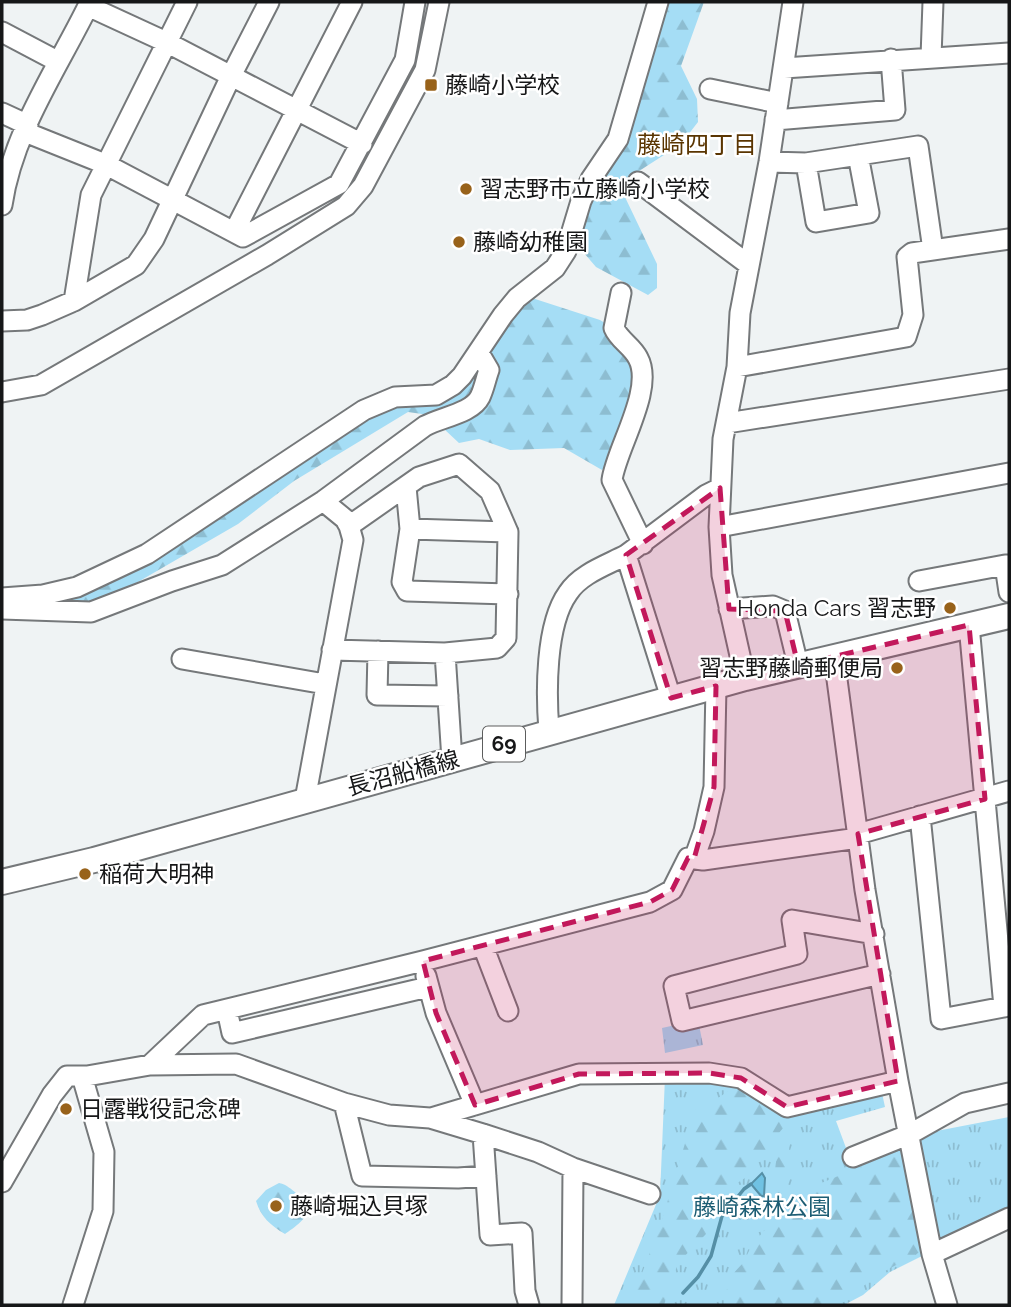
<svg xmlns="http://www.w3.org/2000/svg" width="1011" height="1307" font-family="Raleway,'Noto Sans JP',sans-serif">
<defs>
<pattern id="grass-tufts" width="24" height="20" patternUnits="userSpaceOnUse" patternTransform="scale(1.75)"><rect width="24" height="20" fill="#a5ddf5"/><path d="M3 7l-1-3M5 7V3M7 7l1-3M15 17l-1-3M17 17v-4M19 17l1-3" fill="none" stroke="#8dbdd1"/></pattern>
<pattern id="forest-firs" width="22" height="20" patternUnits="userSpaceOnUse" patternTransform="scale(1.75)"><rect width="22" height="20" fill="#a5ddf5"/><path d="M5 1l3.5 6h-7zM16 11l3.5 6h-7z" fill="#8dbdd1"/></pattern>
<pattern id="water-ripples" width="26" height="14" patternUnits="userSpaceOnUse" patternTransform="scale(1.75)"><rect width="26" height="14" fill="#70c2e3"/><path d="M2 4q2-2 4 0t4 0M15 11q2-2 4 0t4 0" fill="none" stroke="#60a6c2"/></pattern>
</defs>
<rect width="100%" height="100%" fill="#eff3f4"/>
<path fill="url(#grass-tufts)" d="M698 1020 703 1045 665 1053 662 1028Z
M706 1076 771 1100 882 1093 885 1107 836 1121 852 1164 907 1143 924 1255 890 1272 863 1295 844 1305H614L660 1195 665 1077Z
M1009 1117V1213L938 1244 914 1140 921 1134Z"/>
<path fill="url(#forest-firs)" d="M665 2H704L681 66 697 99 698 122 681 144 636 173 624 195 657 264V288L648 295 596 267 578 246 579 219Z
M532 298 600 320 633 340C634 385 632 434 602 470L564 448 510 450 479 439 459 443 429 415 408 412 294 481 238 524 131 586 100 599 69 605 55 597 366 415 403 401 440 399 494 337Z
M738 1084 800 1113 806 1121C779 1123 779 1132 770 1155L758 1160 745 1178 722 1193 709 1217 706 1234 678 1263 664 1305H630L661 1223 696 1107 714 1101Z
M790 1133 787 1190 790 1196 901 1150 920 1252 874 1277 851 1297 828 1305H724L729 1278 743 1263 752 1245 768 1226 779 1138Z
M279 1183C288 1185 290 1189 298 1194 323 1208 298 1225 285 1234 270 1225 261 1217 256 1201L266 1190Z"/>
<path fill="url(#water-ripples)" stroke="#558fa6" stroke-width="2" d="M762 1173 765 1178 764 1196H761L751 1184Z"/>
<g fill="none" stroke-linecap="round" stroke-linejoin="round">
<path stroke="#558fa6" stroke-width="3.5" d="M683 1293 698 1277 711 1256 722 1216 744 1189 751 1184"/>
<defs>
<path id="minor" d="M88 6 166 42 362 144
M2 32 57 61
M931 57 933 2
M784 68 1009 53
M710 89 778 103
M2 113 28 125
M775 120 895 110 891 59
M25 132 105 164 243 237 339 184 405 60 415 2
M769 162 806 163 918 146 933 250
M806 163 816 222 869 213 858 155
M638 182 749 265
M2 205C13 131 58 68 90 2
M234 232 352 2
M621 293 614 328C619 340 632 346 638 358 655 389 616 449 612 480L643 544
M74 301 91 195 187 2
M2 321 27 320 42 315 74 301 136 265 154 239 231 76 269 2
M737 367 906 337 913 315 907 257 912 253 1009 239
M2 392 41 385 267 255 346 206 363 186 425 70 439 2
M727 423 1009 379
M406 487 410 529 402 582 407 591 508 594
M323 501 345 519 349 526
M719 527 1009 473
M410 529 508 532
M1009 565H1005L1009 592
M919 581 1005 565
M2 598 43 595 77 587 147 554 364 410 395 397 436 395 453 385 462 376 503 315 517 298 555 268 566 251 581 201 591 179 618 139 658 2
M2 609 91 612 172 581 222 565 323 501 425 426C442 417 472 413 480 397 484 389 486 378 489 370L479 353
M729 609 773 606 785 611 798 665
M969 625 1004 1007
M378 651 377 695 448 696
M445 653 452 760
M834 657 865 890 898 1081
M182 659 325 684
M745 678 722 575 719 527 723 439 737 367 740 313 769 162 793 2
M671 698 626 555 706 495 720 488
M549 731C546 694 545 625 568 593 580 574 607 565 626 555
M305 800 353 540 349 526 419 477 459 464 490 491 508 532 506 638 497 648 445 653 332 650
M920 816 941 1019 1009 1006
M858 834 1009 791
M694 859 704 831 714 787 716 686
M874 934 792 920 797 954 674 986 682 1021 880 974
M483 946 508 1011
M426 976 436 1013 475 1105
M227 1010 232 1033 428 987
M150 1065 203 1015 423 961 650 902 672 890 688 858 703 860 858 838
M344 1103 362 1176 458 1178 486 1176
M431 1118 579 1074 709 1073 741 1078 787 1107 898 1081 932 1254
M483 1134 490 1235 522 1233 525 1291 529 1305
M853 1157 910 1134 965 1103 1009 1093
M2 1182 52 1095 67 1076H87L150 1065 236 1064 344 1103 389 1115 430 1118 483 1134 538 1152 573 1168 650 1194
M73 1305 103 1211 104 1152 82 1076
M572 1305 573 1168
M947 1305 932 1254 1009 1218"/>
<path id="major" d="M2 882 94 860 745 678 1009 616"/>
</defs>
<use href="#minor" stroke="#75787a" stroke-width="23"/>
<use href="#major" stroke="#75787a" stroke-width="28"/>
<use href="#minor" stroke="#fff" stroke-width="19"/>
<use href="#major" stroke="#fff" stroke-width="24"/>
</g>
<path fill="#c2185b" fill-opacity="0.2" stroke="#c2185b" stroke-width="5" stroke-dasharray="14 9" stroke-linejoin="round" d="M720 488 729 609 785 611 798 665 969 625 985 799 858 834 898 1081 787 1107 741 1078 709 1073 579 1074 475 1105 436 1013 423 961 650 902 672 890 688 858 694 859 714 787 716 686 671 698 626 555Z"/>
<g fill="#98621a" stroke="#fff" stroke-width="2.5">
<rect x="424" y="78" width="14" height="14" rx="3.5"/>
<circle cx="466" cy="189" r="7"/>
<circle cx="459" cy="242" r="7"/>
<circle cx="950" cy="608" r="7"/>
<circle cx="897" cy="668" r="7"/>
<circle cx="85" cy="874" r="7"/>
<circle cx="66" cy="1109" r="7"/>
<circle cx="276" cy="1206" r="7"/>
</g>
<g text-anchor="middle" stroke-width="5" stroke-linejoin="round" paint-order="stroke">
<rect fill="#fff" stroke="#5c5d5d" stroke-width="2" x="483" y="726.5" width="42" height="35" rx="5"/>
<g font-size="21" font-weight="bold" fill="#161718">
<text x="504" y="751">69</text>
</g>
<g font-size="23" fill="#161718" stroke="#fff" text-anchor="start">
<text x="445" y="93">藤崎小学校</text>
<text x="480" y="197">習志野市立藤崎小学校</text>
<text x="473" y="250">藤崎幼稚園</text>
<text x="936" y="616" text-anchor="end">Honda Cars 習志野</text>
<text x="883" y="676" text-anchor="end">習志野藤崎郵便局</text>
<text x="99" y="882">稲荷大明神</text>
<text x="80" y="1117">日露戦役記念碑</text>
<text x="290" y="1214">藤崎堀込貝塚</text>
</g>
<g font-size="23" fill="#161718" stroke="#fff">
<text transform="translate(403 773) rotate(-15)" y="8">長沼船橋線</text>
</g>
<g font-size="23" fill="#1c5d74" stroke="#fff">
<text x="762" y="1215">藤崎森林公園</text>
</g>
<g font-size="24" fill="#5a3501" stroke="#fff">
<text x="697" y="153">藤崎四丁目</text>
</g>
</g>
<rect width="1011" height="1307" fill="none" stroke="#161718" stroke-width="7"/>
</svg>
